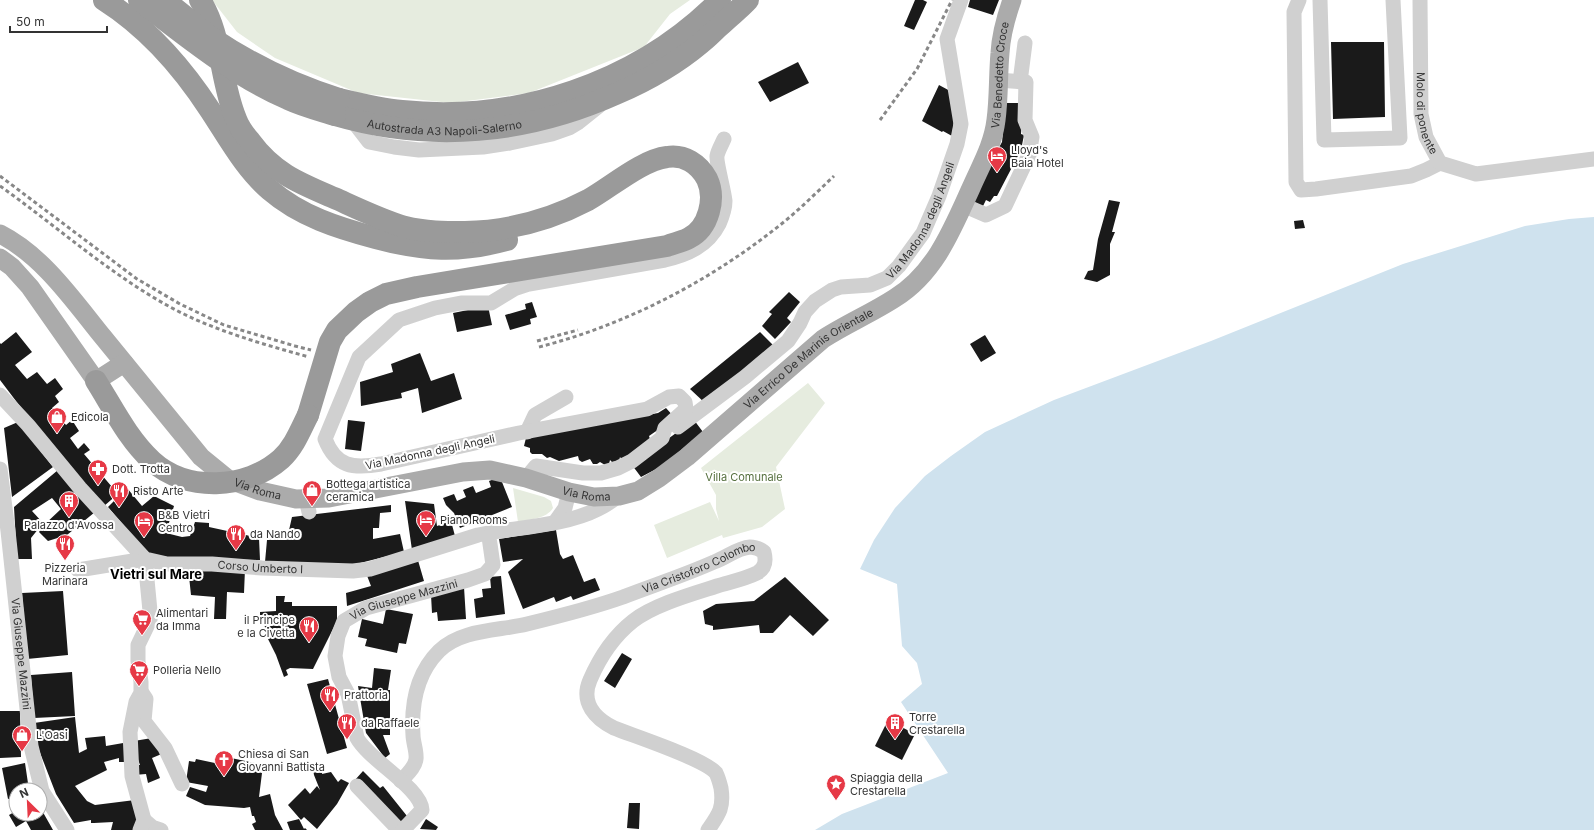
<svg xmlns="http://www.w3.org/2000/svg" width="1594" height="830" font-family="Inter,sans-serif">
<rect width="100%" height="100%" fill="#fff"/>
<path fill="#e6ecdf" d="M212 0H690L670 14 644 47 529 93 451 103 358 93 275 58 237 32Z
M808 383 825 403 776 467 785 509 762 527 723 538 722 535 667 558 654 525 710 502 719 521 716 509V495L701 468Z
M513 488 544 497 551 501 553 508C546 519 531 519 518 522Z"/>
<path fill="#cfe2ee" d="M1594 217V830H815L842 814 948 773 901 702 922 684 917 663 902 646 897 584 860 569 874 540 895 508 925 476 951 456 985 432 1054 400 1211 341 1403 264 1525 226 1569 219Z"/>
<path fill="#1a1a1a" d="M915 0H923L927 2 914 30 904 26Z
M970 0H999L993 15 968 7Z
M1331 42H1384L1385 117 1333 119Z
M798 62 809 83 770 102 758 82Z
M939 85 952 92 955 112 952 136 943 131 942 132 922 121Z
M1006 103H1023L1021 134 1024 135 1021 150 997 196H994L990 202 986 200 983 206 970 201 1002 142Z
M1109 200 1120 202 1112 232H1115L1110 244V275L1097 282 1084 279 1088 271 1093 270 1098 239Z
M1303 220 1305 228 1295 229 1294 221Z
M789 292 800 302 787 318 791 322 775 339 762 326 772 314 769 312Z
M532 302 537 317 530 319 531 324 510 330 505 315 526 309 525 304Z
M488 306 492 325 457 332 453 313Z
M16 332 32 352 15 365 27 379 37 372 47 384 55 378 63 389 55 396 59 402 52 408 66 425 72 420 79 431 70 438 78 449 84 443 90 450 84 454 118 494 104 506 51 447 0 380V343L1 344Z
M760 332 775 347 706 404 690 389Z
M985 335 996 353 981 362 970 344Z
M420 353 431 381 454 373 462 399 422 413 418 388 401 393 402 398 361 406 360 382 393 372 391 364Z
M666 408 675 418 649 436 650 439 622 460 620 457 619 461 612 462 610 460 609 464 605 465 600 462 597 464H593L590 459 582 462 579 460 578 456 559 461 550 457 547 458 542 454H532L530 452V448L524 446 526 438 658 413Z
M348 420 365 422 361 451 345 449Z
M694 420 703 432 662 466 641 477 632 465Z
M18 422 53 467 12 497 4 428Z
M58 470 95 512 67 535 48 541 39 532 44 525 61 509 52 498 32 511 43 523 31 538 32 559H17L14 507Z
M500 477 512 507 460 528 454 513 446 505 443 498 454 494 457 501 466 497 463 490 473 486 476 493 491 487 489 481Z
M127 488 142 506 154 496 174 506 166 533 182 537 190 536 195 522 209 523V527L259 538 260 560 180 559 148 554 108 507Z
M405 501 434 504 437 526 451 521 455 536 412 550Z
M391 505V512L380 513 379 528H373V539L400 534 404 552 348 566 265 562 267 540 287 539 292 517Z
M556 530 560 554 563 559 573 555 584 582 595 578 600 590 573 600 571 596 556 602 554 597 523 609 508 572 523 559 503 562 499 539Z
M417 557 424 581 347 606 346 593 371 586 366 573Z
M188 567 245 569 244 593 227 592 226 619H214L215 597 191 595Z
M501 576 505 614 476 618 474 599 483 597 482 589 491 588 490 577Z
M785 577 829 620 813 636 790 615 773 633H760L759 625 713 630V626L705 624 703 611 716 604 754 601Z
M464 587 466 619 438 621 437 612 432 613 431 595Z
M63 591 68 655 27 659 22 593Z
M276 596H285L284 602H292V606H337V621L313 669 290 668 286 670 288 675 284 677 276 655 266 635 264 621 260 618V612L276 611Z
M386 609 413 614 406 644 399 643 397 653 365 646 367 639 358 637 362 619 383 624Z
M622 653 632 659 615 688 604 681Z
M374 668 391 670 388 690H390V735H383L390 754 385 758 366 733 358 686 372 688Z
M72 672 75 716 34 718 31 675Z
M328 679 347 748 327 754 307 684Z
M0 711H20L21 757 0 758Z
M75 717 79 753 87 749 85 738 105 736 106 746 129 742V762H119V758L104 762 107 770 75 786 87 801 95 805 135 800 138 825 137 830H111L113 822 94 823H91V820L74 823 56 794 37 745 34 723Z
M888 720 915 734 902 760 875 746Z
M152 738 164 753 152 758 160 778 148 783 146 774 134 775 133 765H140L135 751 134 741Z
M231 758 255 763 254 771 262 773 259 797 270 794 275 815 283 830H255L252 824 256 822 254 816H252L250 807 244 808 205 805 186 796 190 787 206 792 208 786 186 782 189 761 195 762 196 759 229 766Z
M25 763 29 790H16V798L8 799 2 768Z
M323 768 322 774 331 772 338 782 341 779 349 783 337 804 317 829 304 817 301 820 288 805 305 788 310 794 317 786 320 790 314 775 313 769Z
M363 771 380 788 383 786 407 816 398 824 355 780Z
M629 803H640L639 829 627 828Z
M40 807 53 830H31L26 821 16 827 9 815 16 811V814H40Z
M299 819 304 829 305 828 307 830H290L287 822Z
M426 819 438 827 436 830 420 829Z"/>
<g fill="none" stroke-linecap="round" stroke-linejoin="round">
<g stroke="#d0d0d0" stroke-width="15">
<path d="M1299 0 1294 12 1296 182 1301 190 1316 189 1411 176 1426 170 1440 163"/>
<path d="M1320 0 1324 140 1400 138 1393 0"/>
<path id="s1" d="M1420 0 1421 114 1426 137 1440 163 1476 174 1594 159"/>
<path d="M1020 82 1025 43"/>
<path d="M352 120 369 142 394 147 419 150 483 147 510 143 552 134 569 128 579 122 599 106"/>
<path d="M963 205 986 215 1005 206 1029 155 1032 137 1025 120 1026 82 998 80"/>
<path id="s2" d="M0 395 28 425 80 488 145 559 167 564H212L262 568 353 571 370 569 478 535 493 532"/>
<path id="s3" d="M678 427 745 377 788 341 800 323 805 312 815 301 832 290 841 287 870 285 887 278 899 266 923 233 939 196 957 144 961 124 947 39 961 0"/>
<path d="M527 432 535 415 566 397"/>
<path id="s4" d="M0 469 8 531 31 746 42 791 67 830"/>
<path d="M526 478 536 466 583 473H601L618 468 632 461 662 438 665 428 686 409 685 402 679 396 669 397 647 409 519 433 381 464C353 469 336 467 325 439L359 357 399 320 435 308 461 303H491L514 289 529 284 665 260C687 255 708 246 719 224 722 217 725 209 725 201 724 190 716 163 717 156 718 150 722 144 724 139"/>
<path d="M306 499 309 512"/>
<path d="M555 522 565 508 569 492"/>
<path d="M78 570 145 559"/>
<path d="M142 693 146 699 144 721 165 748 182 784"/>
<path id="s5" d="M401 781C406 775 415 768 416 759 417 752 413 742 413 735 411 704 416 674 439 651 461 629 499 631 527 624 560 616 592 608 623 597 654 585 685 575 714 562 726 558 737 548 750 547 755 547 760 549 764 552 766 560 766 568 757 573 745 579 730 582 717 586 692 594 653 605 633 621 614 636 599 659 590 680 580 703 596 719 614 728 634 736 705 759 716 773 718 777 720 784 721 788 724 808 719 814 708 830"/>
<path d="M357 786 399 830"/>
<path d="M144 820 152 827 161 830"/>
<path d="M140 830 144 820 132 776 130 732 136 702 141 693V682L138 661V645L150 620V611L145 559"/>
<path id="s6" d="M403 830 422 810C421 788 369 760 357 738L348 694 339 677 335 656 338 636 344 621 366 608 468 580 485 574 493 565 489 537 493 532C525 527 569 524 598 509 605 506 612 501 619 496"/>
</g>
<g stroke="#ababab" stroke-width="19">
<path id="s7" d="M0 234C43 256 73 300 103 337 136 377 168 417 201 457L228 479 260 491 296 499 329 498 463 472 490 470 526 478 569 492 594 497 619 496 638 491 659 478 687 457 823 339C846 324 872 313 895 298 935 273 952 230 971 188 981 165 993 145 996 120 999 98 998 75 1000 53 1001 35 1006 17 1012 0"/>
<path d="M0 258 12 267 30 287 96 381 124 363"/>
</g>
<g stroke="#9a9a9a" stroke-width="22">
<path d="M104 0C148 28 182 67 210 110 228 137 245 169 270 190 300 216 338 228 376 238 424 251 459 253 507 240"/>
<path d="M200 0C222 34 220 81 236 119 239 127 244 134 250 141 275 175 302 184 339 200 361 210 382 220 405 227 425 232 446 232 465 232 508 231 550 220 588 200 611 187 642 160 667 157 684 154 699 164 707 179 716 198 709 228 689 238 682 242 674 243 667 246L417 287 386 294 370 302 356 312 337 330 330 342 308 415"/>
<path d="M339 99C360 104 380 109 402 111 517 123 638 83 720 0"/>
<path id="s8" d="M335 115C431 143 527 134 618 93 648 80 676 64 701 43 708 38 714 31 721 25 730 16 740 9 748 0"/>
</g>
<path stroke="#888" stroke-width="3" stroke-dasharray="4 3" stroke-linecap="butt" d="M880 120 917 69 952 0
M0 176 137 279 180 304 224 325 295 346 311 350
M0 186C55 225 105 270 163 303 208 329 259 343 309 357
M537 341 578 330
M539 347C625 325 706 283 775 229 796 213 815 194 834 176"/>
<path stroke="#9a9a9a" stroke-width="22" d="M139 0C186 36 233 75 288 99 303 106 319 110 335 115
M164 0C180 12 196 26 212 38 252 65 294 85 339 99
M96 381C113 408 128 439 152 461 186 492 246 490 281 459 294 447 300 431 308 415"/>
</g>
<defs>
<symbol id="hotel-pin" viewBox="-11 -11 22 30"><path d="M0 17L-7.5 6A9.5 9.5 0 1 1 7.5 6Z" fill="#e63946" stroke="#fff"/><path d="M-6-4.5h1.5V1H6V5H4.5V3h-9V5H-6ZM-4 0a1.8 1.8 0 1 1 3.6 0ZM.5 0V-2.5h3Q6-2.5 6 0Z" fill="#fff"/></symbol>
<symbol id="shop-pin" viewBox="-11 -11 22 30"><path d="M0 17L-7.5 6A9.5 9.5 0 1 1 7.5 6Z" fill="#e63946" stroke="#fff"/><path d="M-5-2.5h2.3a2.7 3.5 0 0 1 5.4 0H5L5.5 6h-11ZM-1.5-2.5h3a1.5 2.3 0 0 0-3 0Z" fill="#fff"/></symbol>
<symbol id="pharmacy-pin" viewBox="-11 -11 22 30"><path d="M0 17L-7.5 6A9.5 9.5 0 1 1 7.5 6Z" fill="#e63946" stroke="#fff"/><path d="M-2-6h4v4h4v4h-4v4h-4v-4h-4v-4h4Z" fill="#fff"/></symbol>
<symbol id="restaurant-pin" viewBox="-11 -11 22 30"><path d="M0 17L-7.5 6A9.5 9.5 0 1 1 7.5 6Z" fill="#e63946" stroke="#fff"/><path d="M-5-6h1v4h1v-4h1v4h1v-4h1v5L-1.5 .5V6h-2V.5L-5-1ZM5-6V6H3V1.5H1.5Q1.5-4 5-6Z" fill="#fff"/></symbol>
<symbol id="building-pin" viewBox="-11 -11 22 30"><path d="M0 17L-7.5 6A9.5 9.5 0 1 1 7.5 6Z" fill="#e63946" stroke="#fff"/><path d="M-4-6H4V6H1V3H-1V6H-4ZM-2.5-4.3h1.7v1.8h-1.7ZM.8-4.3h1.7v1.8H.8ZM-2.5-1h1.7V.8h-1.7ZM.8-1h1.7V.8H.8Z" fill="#fff"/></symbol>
<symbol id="supermarket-pin" viewBox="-11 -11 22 30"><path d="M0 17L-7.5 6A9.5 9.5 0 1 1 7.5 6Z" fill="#e63946" stroke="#fff"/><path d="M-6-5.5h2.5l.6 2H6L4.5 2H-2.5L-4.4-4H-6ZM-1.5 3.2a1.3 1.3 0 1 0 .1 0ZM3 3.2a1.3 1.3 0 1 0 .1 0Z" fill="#fff"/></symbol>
<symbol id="church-pin" viewBox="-11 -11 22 30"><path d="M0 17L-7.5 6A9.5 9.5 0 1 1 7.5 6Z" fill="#e63946" stroke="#fff"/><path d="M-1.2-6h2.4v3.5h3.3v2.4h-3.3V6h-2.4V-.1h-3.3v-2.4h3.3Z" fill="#fff"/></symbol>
<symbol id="sight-pin" viewBox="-11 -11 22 30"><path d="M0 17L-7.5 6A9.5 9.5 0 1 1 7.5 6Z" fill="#e63946" stroke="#fff"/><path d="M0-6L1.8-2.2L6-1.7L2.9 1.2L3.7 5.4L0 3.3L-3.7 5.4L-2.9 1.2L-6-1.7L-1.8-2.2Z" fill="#fff"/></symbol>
</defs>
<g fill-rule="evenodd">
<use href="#hotel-pin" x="986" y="145" width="22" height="30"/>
<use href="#shop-pin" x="46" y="406" width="22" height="30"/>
<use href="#pharmacy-pin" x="87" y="458" width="22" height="30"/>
<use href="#shop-pin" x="301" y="479" width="22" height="30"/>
<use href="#restaurant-pin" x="108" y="480" width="22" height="30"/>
<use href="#building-pin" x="58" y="490" width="22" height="30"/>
<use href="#hotel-pin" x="415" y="509" width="22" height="30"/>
<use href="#hotel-pin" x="133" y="510" width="22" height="30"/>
<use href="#restaurant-pin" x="225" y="523" width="22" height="30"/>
<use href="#restaurant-pin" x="54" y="533" width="22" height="30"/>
<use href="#supermarket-pin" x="131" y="608" width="22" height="30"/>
<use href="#restaurant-pin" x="298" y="615" width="22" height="30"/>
<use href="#supermarket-pin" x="128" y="659" width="22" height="30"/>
<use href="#restaurant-pin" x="319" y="684" width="22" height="30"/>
<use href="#restaurant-pin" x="336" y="712" width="22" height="30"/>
<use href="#building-pin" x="884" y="712" width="22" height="30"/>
<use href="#shop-pin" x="11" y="724" width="22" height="30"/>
<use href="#church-pin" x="213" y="749" width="22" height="30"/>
<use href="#sight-pin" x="825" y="773" width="22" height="30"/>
</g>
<g text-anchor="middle" stroke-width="4" stroke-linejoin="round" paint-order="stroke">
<g font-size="11" fill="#333" stroke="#fff">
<text dy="4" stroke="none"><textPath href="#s7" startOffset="1333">Via Benedetto Croce</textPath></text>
<text dy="4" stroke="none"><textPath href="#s1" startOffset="114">Molo di ponente</textPath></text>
<text dy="4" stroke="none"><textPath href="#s8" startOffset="111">Autostrada A3 Napoli-Salerno</textPath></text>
<text dy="4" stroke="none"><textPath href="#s3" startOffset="333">Via Madonna degli Angeli</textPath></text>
<text dy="4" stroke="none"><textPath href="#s7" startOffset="973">Via Errico De Marinis Orientale</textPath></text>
<text transform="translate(430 452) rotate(-12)" y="4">Via Madonna degli Angeli</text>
<text dy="4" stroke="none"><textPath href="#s7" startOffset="368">Via Roma</textPath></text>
<text dy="4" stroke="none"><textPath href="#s7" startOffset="704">Via Roma</textPath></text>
<text dy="4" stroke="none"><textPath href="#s2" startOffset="335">Corso Umberto I</textPath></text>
<text dy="4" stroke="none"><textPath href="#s5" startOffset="417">Via Cristoforo Colombo</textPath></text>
<text dy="4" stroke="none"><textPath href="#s6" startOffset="312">Via Giuseppe Mazzini</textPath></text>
<text dy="4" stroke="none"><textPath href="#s4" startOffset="186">Via Giuseppe Mazzini</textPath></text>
</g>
<g font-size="11" fill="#333" stroke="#fff" text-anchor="start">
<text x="1011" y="154">Lloyd's<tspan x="1011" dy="13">Baia Hotel</tspan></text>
<text x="71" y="421">Edicola</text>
<text x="112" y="473">Dott. Trotta</text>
<text x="326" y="488">Bottega artistica<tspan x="326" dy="13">ceramica</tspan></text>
<text x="133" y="495">Risto Arte</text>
<text x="158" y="519">B&amp;B Vietri<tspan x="158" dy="13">Centro</tspan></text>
<text x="440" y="524">Piano Rooms</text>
<text x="69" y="529" text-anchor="middle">Palazzo d'Avossa</text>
<text x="250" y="538">da Nando</text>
<text x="65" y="572" text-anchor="middle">Pizzeria<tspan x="65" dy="13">Marinara</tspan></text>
<text x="156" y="617">Alimentari<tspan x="156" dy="13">da Imma</tspan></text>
<text x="295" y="624" text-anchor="end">il Principe<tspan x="295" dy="13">e la Civetta</tspan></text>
<text x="153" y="674">Polleria Nello</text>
<text x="344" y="699">Prattoria</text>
<text x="909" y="721">Torre<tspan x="909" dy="13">Crestarella</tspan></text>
<text x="361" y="727">da Raffaele</text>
<text x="36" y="739">L'Oasi</text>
<text x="238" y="758">Chiesa di San<tspan x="238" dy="13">Giovanni Battista</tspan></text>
<text x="850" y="782">Spiaggia della<tspan x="850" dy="13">Crestarella</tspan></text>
</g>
<g font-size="11" fill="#56703f" stroke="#fff">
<text x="744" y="481">Villa Comunale</text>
</g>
<g font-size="13" font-weight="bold" fill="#000" stroke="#fff">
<text x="156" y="579">Vietri sul Mare</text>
</g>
</g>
<g transform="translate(28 802) rotate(336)"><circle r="19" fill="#ffffff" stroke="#adadad"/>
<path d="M0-3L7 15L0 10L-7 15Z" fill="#e63946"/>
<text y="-6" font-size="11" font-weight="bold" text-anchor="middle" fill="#333333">N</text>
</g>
<path d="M10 26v6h97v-6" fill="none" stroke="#333333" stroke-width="2"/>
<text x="16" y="26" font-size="12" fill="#333333" stroke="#ffffff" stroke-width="3" paint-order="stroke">50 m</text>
</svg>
